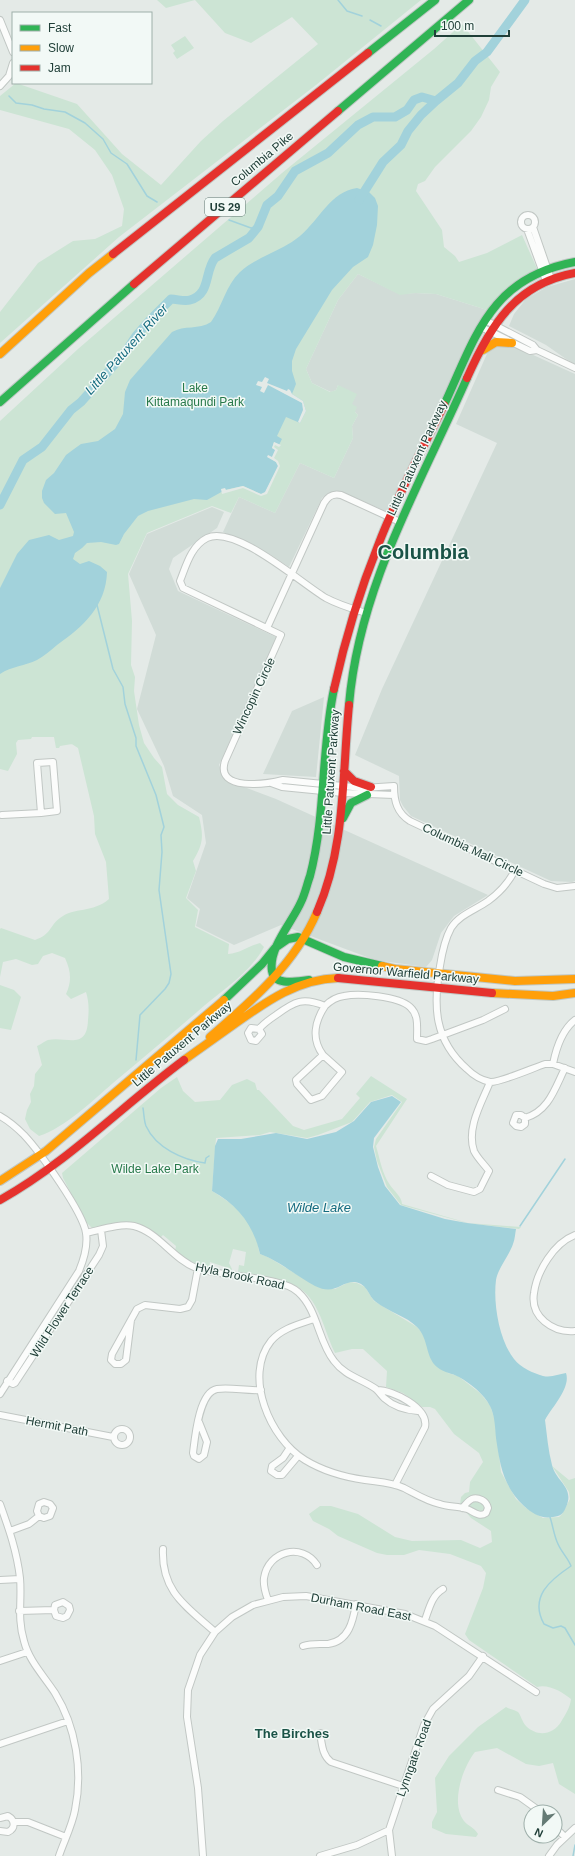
<svg xmlns="http://www.w3.org/2000/svg" width="575" height="1856" font-family="Helvetica,sans-serif">
<rect width="100%" height="100%" fill="#e4eae7"/>
<path fill="#d1dcd7" d="M358 274 400 294 415 293 436 294 487 310 470 340 390 513 342 492 327 494 322 498 289 567 271 555 223 532 239 497 275 513 300 463 334 478 353 438 352 426 358 415 355 412 352 405 338 385 336 390 331 392 312 383 306 369 338 300Z
M575 279V364L566 359 546 345 509 326 514 314 526 299 547 287Z
M507 343 575 374V881L572 882 551 881 411 816 403 806 400 800 399 776 355 755 382 689 497 443 456 424 490 347Z
M212 507 224 512 217 528 173 558 169 569 178 591 278 638 219 765 226 780 276 799 488 895 454 916 441 933 432 960 426 967 375 960 281 925 234 945 196 926 200 909 187 898 206 843 202 815 173 796 164 766 137 709 156 635 129 574 147 534Z
M324 697 316 777 263 774 292 711Z"/>
<path fill="#cce4d4" d="M157 0H421L316 85 119 237 0 343V312L38 263 73 241 95 239 122 226 124 209 112 175 95 150 69 129 0 110V96L16 83 77 104 122 154 161 185 201 141 223 121 318 44 292 17 251 43 225 33 195 0 166 8Z
M462 24 500 72 491 87 489 100 481 117 471 131 435 167 425 181 418 184 416 191 442 230 444 247 455 256 459 262 487 253 522 235 539 273 487 310 436 294 415 293 400 295 358 274 338 300 306 369 312 383 330 392 336 390 338 385 357 394 352 404 357 407 355 412 358 415 352 426 353 438 334 478 300 463 275 513 239 497 231 513 212 506 147 533 128 574 132 621 131 665 135 677 134 691 139 725 144 743 154 758 162 767 167 794 178 805 199 817C204 837 203 844 193 861L196 871 186 898 198 910 195 927 229 944 228 954C241 953 248 946 260 943L264 947C249 975 220 991 197 1012 169 1036 141 1060 113 1083 91 1102 66 1127 39 1136L30 1129 25 1119 27 1110 31 1102 30 1094 34 1086 35 1074 42 1065 37 1046C40 1045 45 1041 48 1040 66 1036 87 1051 88 1020 89 1010 89 1002 86 992L71 999 66 994C72 981 71 971 65 958L52 953 43 956 38 964 32 965 16 959 3 962 0 977V929L1 928 35 940C52 934 49 926 60 918 74 907 93 913 109 899L106 862 95 834 94 816 78 748 67 741 72 744 60 746 59 748H56L54 737H32L31 739 18 740 16 743 17 754 8 771 0 769V421L78 349 282 173 434 49Z
M185 36 194 48 177 59 173 53 175 51 171 45Z
M0 985 14 990 21 997 11 1030 0 1028Z
M371 1076 407 1099 376 1146C380 1159 382 1174 390 1185 394 1191 402 1197 402 1204L468 1223 521 1227 519 1229 467 1223 401 1205 387 1187 377 1161 374 1147 376 1139 402 1102 392 1095 370 1102 352 1122 318 1135 307 1138 270 1132 260 1135 216 1138 212 1191C229 1201 249 1216 256 1236 258 1241 258 1249 260 1254L268 1257 301 1277 335 1289 349 1282 357 1283 365 1287 374 1301 417 1327 425 1336 427 1344 448 1373 458 1376 480 1393 490 1405 495 1420 501 1472 516 1499 526 1508 543 1518 559 1517 562 1514 570 1499 569 1492 552 1466 569 1480 575 1478V1794L559 1784 553 1763 539 1766 526 1764 497 1748 475 1752C463 1767 450 1803 464 1821 468 1826 474 1827 478 1834L476 1837 446 1834 432 1828V1822L437 1812 435 1778 449 1756 478 1727 506 1707C509 1709 514 1710 518 1712 521 1715 522 1722 526 1726 537 1737 553 1735 561 1722 565 1715 570 1708 571 1699 562 1692 549 1684 537 1687L469 1640 465 1634 483 1588 486 1573 481 1566 450 1554 419 1550 404 1555H387L377 1553 338 1536 329 1529 313 1521 309 1514 320 1506H331L358 1514 395 1537 412 1541 461 1540 480 1548 492 1542 491 1531 471 1518 460 1505 461 1497 465 1493 469 1492 470 1482 483 1462 479 1453 454 1434 435 1409 430 1407H422L403 1393 386 1387 387 1371 363 1349H352L335 1353C322 1327 319 1291 286 1282 270 1278 253 1278 238 1272L239 1265 244 1266 246 1252 233 1249 229 1263 232 1269 231 1271 226 1270 225 1267 210 1262 209 1268C195 1265 186 1259 175 1251L176 1246 163 1235 159 1239 147 1228 135 1224 92 1228 86 1222 63 1178 62 1173 161 1088 177 1077 183 1091 195 1102 220 1100 232 1085 247 1079 255 1083 257 1090H259L293 1126 304 1130 342 1119 360 1098 356 1094Z"/>
<path fill="#a2d2db" d="M357 188 369 192 375 198 378 206 377 225 373 245 368 257 353 267 332 290 296 349 292 361V371L296 384 292 394 303 401 306 411 300 423 286 417 277 436 282 439 279 445 274 442 272 448 276 450 272 457H268L276 462 278 466 265 493 261 494 243 486 225 490 207 500 194 499 148 511 138 516 124 534 119 544 116 545 101 542 87 543 82 548 75 553 73 559 80 564 89 561 100 566 107 572C106 606 83 627 57 645 51 650 44 656 37 660 25 666 12 666 0 674V588L17 554 29 540 49 535 59 540 73 536 74 532 66 513 55 514 44 503 42 498V491L46 480 54 473 66 455 74 449 81 444 98 441 115 429 123 414 125 392 130 380 172 332C184 325 199 330 211 322 222 307 226 285 240 272 258 256 282 251 300 236 320 219 330 192 357 188Z
M392 1096 401 1102 374 1138 373 1147 378 1167 385 1186 400 1205 445 1219 467 1223 516 1229C515 1234 515 1239 513 1244 509 1256 498 1268 496 1280 493 1303 499 1340 514 1359 521 1368 533 1373 543 1376 552 1378 558 1374 566 1373 571 1388 552 1407 545 1420 547 1435 548 1450 552 1465 556 1482 575 1487 566 1507 563 1514 561 1516 553 1517 541 1519 533 1514 524 1506 503 1486 500 1465 496 1438 495 1427 495 1416 490 1406 484 1394 470 1383 459 1377 452 1373 444 1373 437 1367 425 1357 429 1339 417 1327 406 1316 389 1312 376 1302 368 1296 368 1284 355 1282 341 1281 335 1296 315 1286 296 1276 280 1261 260 1254 254 1226 238 1205 212 1191L215 1146 218 1139H241L276 1133 307 1139 336 1132 354 1121 371 1102Z"/>
<path fill="#e4eae7" d="M265 377 269 379 267 383 287 391 288 389 290 390 292 394 303 401 306 411 300 423 298 422 303 410 302 403 268 385 264 393 260 391 262 387 256 385 258 381 262 382Z
M274 442 281 445 279 447 275 445 274 447 278 450 274 458 278 461 280 466 267 494 261 496 243 488 222 494 221 489 225 488 226 490 243 486 261 494 265 492 278 466 276 462 267 457 268 455 272 457 275 450 272 448Z"/>
<g fill="none" stroke-linecap="round" stroke-linejoin="round">
<path stroke="#a2d2db" stroke-width="1.5" d="M338 0 347 11 362 16
M370 20 381 26
M9 96 16 103 32 105 44 109 65 112 85 123 103 139 111 153 127 164 147 196 157 202
M229 220 251 228 258 227
M97 605 113 669 123 687 125 704 136 738V746L156 795 164 827 161 835 162 852 159 890 171 974 169 983 165 989 140 1015 136 1060
M143 1108C144 1114 144 1121 146 1126 156 1148 183 1160 205 1163L206 1158 209 1156
M520 1226 565 1159
M550 1517C553 1526 554 1536 558 1544 562 1553 568 1558 571 1566 550 1580 529 1597 544 1624L553 1628 561 1626 565 1628 575 1645
M573 1856 575 1845"/>
<path stroke="#a2d2db" stroke-width="9" d="M359 200 383 162 401 145 408 131 421 115 436 101
M0 505 23 460 42 447 71 410 81 402 124 354 136 336 151 319 171 299C177 299 184 302 190 300 211 294 204 272 215 258L249 238 258 227 267 205 278 196 295 171 328 153 358 125 373 117H395L407 110 414 100 422 97 436 101 458 83 475 61 487 52 525 0"/>
<defs>
<path id="street" d="M0 20 13 52
M0 86 9 76 13 63
M521 222a7 7 0 1 1 14 0a7 7 0 1 1-14 0Z
M533 227 551 279
M527 229 546 281
M485 320 533 345 537 350 575 368
M481 327 530 351 537 350
M366 613C353 609 339 605 326 598 302 584 235 524 207 538 191 546 186 566 180 581L183 588 281 635 225 761C215 792 267 784 283 780L363 788 394 786C394 801 397 813 410 821L544 884 557 888 575 886
M267 628 324 503C328 496 333 493 341 495L400 522
M271 783 282 787 343 793 394 795
M2 815 41 813 37 763 53 762 57 811 41 813
M515 870C509 882 499 893 488 901 475 910 459 915 451 928 445 939 442 953 440 966 433 1006 434 1040 467 1069 473 1075 481 1080 490 1082 499 1083 533 1068 545 1064H553L575 1072
M259 1029 262 1034 256 1041 251 1040 248 1033 251 1028 259 1029C264 1023 270 1019 276 1015 295 1001 303 997 325 1006 330 1001 336 997 344 996 359 993 398 996 410 1007 419 1015 417 1027 417 1039L426 1041 432 1039 483 1020 505 1009
M323 1055 342 1072 322 1096 311 1100 297 1084 296 1080 323 1055C311 1039 315 1021 325 1006
M553 1064C556 1049 562 1030 575 1020
M0 1116C9 1121 17 1128 24 1135 39 1151 83 1212 86 1233 88 1246 84 1259 79 1271L0 1394
M525 1118V1124L521 1127 516 1126 513 1123 516 1115H521L525 1118C549 1111 555 1088 565 1068
M431 1176 448 1185 474 1192 480 1189 489 1171C484 1164 478 1159 474 1151 466 1128 482 1102 490 1082
M86 1233C100 1230 120 1223 134 1226 158 1232 173 1259 196 1268 221 1277 281 1276 298 1292 318 1310 318 1341 334 1361 345 1376 362 1379 376 1389 379 1392 382 1396 384 1398 394 1407 405 1410 418 1411
M575 1235C554 1243 537 1271 534 1293 530 1317 553 1333 575 1331
M314 1319C300 1324 282 1328 271 1341 243 1376 270 1439 305 1460 323 1471 344 1477 365 1480 378 1482 391 1482 404 1488 416 1494 426 1501 440 1504 448 1507 458 1506 467 1509 473 1511 479 1518 486 1513L488 1508C487 1504 486 1502 482 1500 472 1495 469 1501 462 1508
M131 1320 126 1360 121 1364H115L111 1360 112 1354 137 1309 145 1305 180 1309 188 1307 192 1300 198 1268
M7 1381 13 1384 15 1383 99 1255 103 1246 101 1230
M377 1390C393 1390 429 1408 425 1427L395 1485
M0 1415 113 1437
M199 1422 207 1442 204 1455 199 1459 194 1456 193 1453C195 1437 199 1392 217 1389 231 1387 246 1391 261 1390
M114 1437a8 8 0 1 1 16 0a8 8 0 1 1-16 0Z
M289 1449 283 1458 272 1466 271 1471 277 1475H282L298 1456
M0 1504C9 1529 17 1552 20 1578 22 1600 17 1618 24 1641 29 1661 44 1676 55 1693 76 1727 83 1771 75 1810 72 1826 64 1841 59 1856
M10 1531 29 1524 39 1516 37 1511 39 1504 44 1502 50 1504 53 1508 50 1516 44 1518 39 1516
M163 1549C161 1592 187 1607 215 1632
M0 1580 20 1579
M268 1600C265 1592 263 1586 264 1578 268 1551 302 1542 317 1565
M19 1611 54 1610 55 1605 63 1602 69 1606 70 1610 67 1616 63 1618 56 1616 54 1610
M425 1620C429 1609 432 1595 443 1589
M303 1646C312 1643 319 1644 328 1644 349 1641 353 1621 356 1604
M0 1661 27 1652
M320 1733C322 1744 322 1755 331 1762L403 1786
M0 1744 68 1721
M498 1790 520 1797 541 1812
M0 1818 8 1816C15 1820 16 1828 8 1832L0 1831
M14 1822H28L66 1837
M555 1827 565 1837
M203 1856 198 1788 187 1717 188 1690 200 1655 215 1632 232 1617 253 1605 283 1597 306 1596 405 1614 435 1626 536 1692
M320 1856 357 1845 389 1830
M392 1856 389 1830 424 1725 433 1709 469 1676 483 1656
M549 1856 557 1845 575 1828"/>
<path id="fast" d="M368 53 435 0
M338 111 469 0
M0 402 134 284
M444 405C476 336 490 278 575 262
M349 705C359 586 420 485 467 378
M343 818 351 803 367 795
M309 980C298 981 275 987 272 971 268 948 293 921 301 902 305 894 307 884 310 876 326 815 321 750 334 689
M224 1000 262 964 275 948 288 939 298 937 344 957 382 966"/>
<path id="slow" d="M483 350 496 342 512 343
M0 354 89 273 113 254
M382 966 395 969 515 981 575 979
M492 993 553 996 575 993
M210 1037C252 1001 295 964 317 912
M184 1060C201 1048 219 1035 236 1023 267 1001 298 979 338 978
M0 1181 46 1151 224 1000"/>
<path id="jam" d="M113 254 368 53
M134 284 338 111
M467 378C490 326 515 284 575 273
M334 689C345 639 360 590 379 543 397 496 422 450 444 405
M344 771 354 781 371 787
M317 912C346 846 342 775 349 705
M338 978 492 993
M0 1200C68 1162 122 1106 184 1060"/>
</defs>
<use href="#street" stroke="#c1c7c4" stroke-width="8"/>
<use href="#fast" stroke="#c0c8c5" stroke-width="10"/>
<use href="#slow" stroke="#c0c8c5" stroke-width="10"/>
<use href="#jam" stroke="#c0c8c5" stroke-width="10"/>
<use href="#street" stroke="#fbfcfb" stroke-width="6"/>
<use href="#fast" stroke="#30b455" stroke-width="8"/>
<use href="#slow" stroke="#ff9f0a" stroke-width="8"/>
<use href="#jam" stroke="#e5322d" stroke-width="8"/>
</g>
<g text-anchor="middle" stroke-width="3" stroke-linejoin="round" paint-order="stroke">
<rect fill="#f2f9f6" stroke="#5f7771" stroke-width="1" x="205" y="198" width="40" height="18" rx="3"/>
<g font-size="11" font-weight="bold" fill="#203f38">
<text x="225" y="211">US 29</text>
</g>
<g font-size="12" fill="#203f38" stroke="#f2f9f6">
<text transform="translate(262 159) rotate(-40)" y="4">Columbia Pike</text>
<text transform="translate(417 458) rotate(-65)" y="4">Little Patuxent Parkway</text>
<text transform="translate(254 696) rotate(-65)" y="4">Wincopin Circle</text>
<text transform="translate(331 772) rotate(-86)" y="4">Little Patuxent Parkway</text>
<text transform="translate(473 850) rotate(25)" y="4">Columbia Mall Circle</text>
<text transform="translate(406 973) rotate(5)" y="4">Governor Warfield Parkway</text>
<text transform="translate(182 1044) rotate(-40)" y="4">Little Patuxent Parkway</text>
<text transform="translate(240 1276) rotate(12)" y="4">Hyla Brook Road</text>
<text transform="translate(62 1312) rotate(-57)" y="4">Wild Flower Terrace</text>
<text transform="translate(57 1426) rotate(11)" y="4">Hermit Path</text>
<text transform="translate(361 1607) rotate(11)" y="4">Durham Road East</text>
<text transform="translate(414 1758) rotate(-70)" y="4">Lynngate Road</text>
</g>
<g font-size="12" fill="#27794a" stroke="#f2f9f6">
<text x="195" y="392">Lake<tspan x="195" dy="14">Kittamaqundi Park</tspan></text>
<text x="155" y="1173">Wilde Lake Park</text>
</g>
<g font-size="13" font-style="italic" fill="#156b80" stroke="#f2f9f6">
<text transform="translate(126 349) rotate(-48)" y="5">Little Patuxent River</text>
<text x="319" y="1212">Wilde Lake</text>
</g>
<g font-size="13" font-weight="bold" fill="#1a5347" stroke="#f2f9f6">
<text x="292" y="1738">The Birches</text>
</g>
<g font-size="20" font-weight="bold" fill="#1a5347" stroke="#f2f9f6">
<text x="423" y="559">Columbia</text>
</g>
</g>
<rect x="12" y="12" width="140" height="72" fill="#f2f9f6" stroke="#9eafaa"/>
<rect x="20" y="25" width="20" height="6" fill="#30b455" stroke="#9eafaa"/>
<text x="48" y="32" font-size="12" fill="#203f38">Fast</text>
<rect x="20" y="45" width="20" height="6" fill="#ff9f0a" stroke="#9eafaa"/>
<text x="48" y="52" font-size="12" fill="#203f38">Slow</text>
<rect x="20" y="65" width="20" height="6" fill="#e5322d" stroke="#9eafaa"/>
<text x="48" y="72" font-size="12" fill="#203f38">Jam</text>
<g transform="translate(543 1824) rotate(205)"><circle r="19" fill="#f2f9f6" stroke="#9eafaa"/>
<path d="M0-3L7 15L0 10L-7 15Z" fill="#657b75"/>
<text y="-6" font-size="11" font-weight="bold" text-anchor="middle" fill="#203f38">N</text>
</g>
<path d="M435 30v6h74v-6" fill="none" stroke="#203f38" stroke-width="2"/>
<text x="441" y="30" font-size="12" fill="#203f38" stroke="#f2f9f6" stroke-width="3" paint-order="stroke">100 m</text>
</svg>
